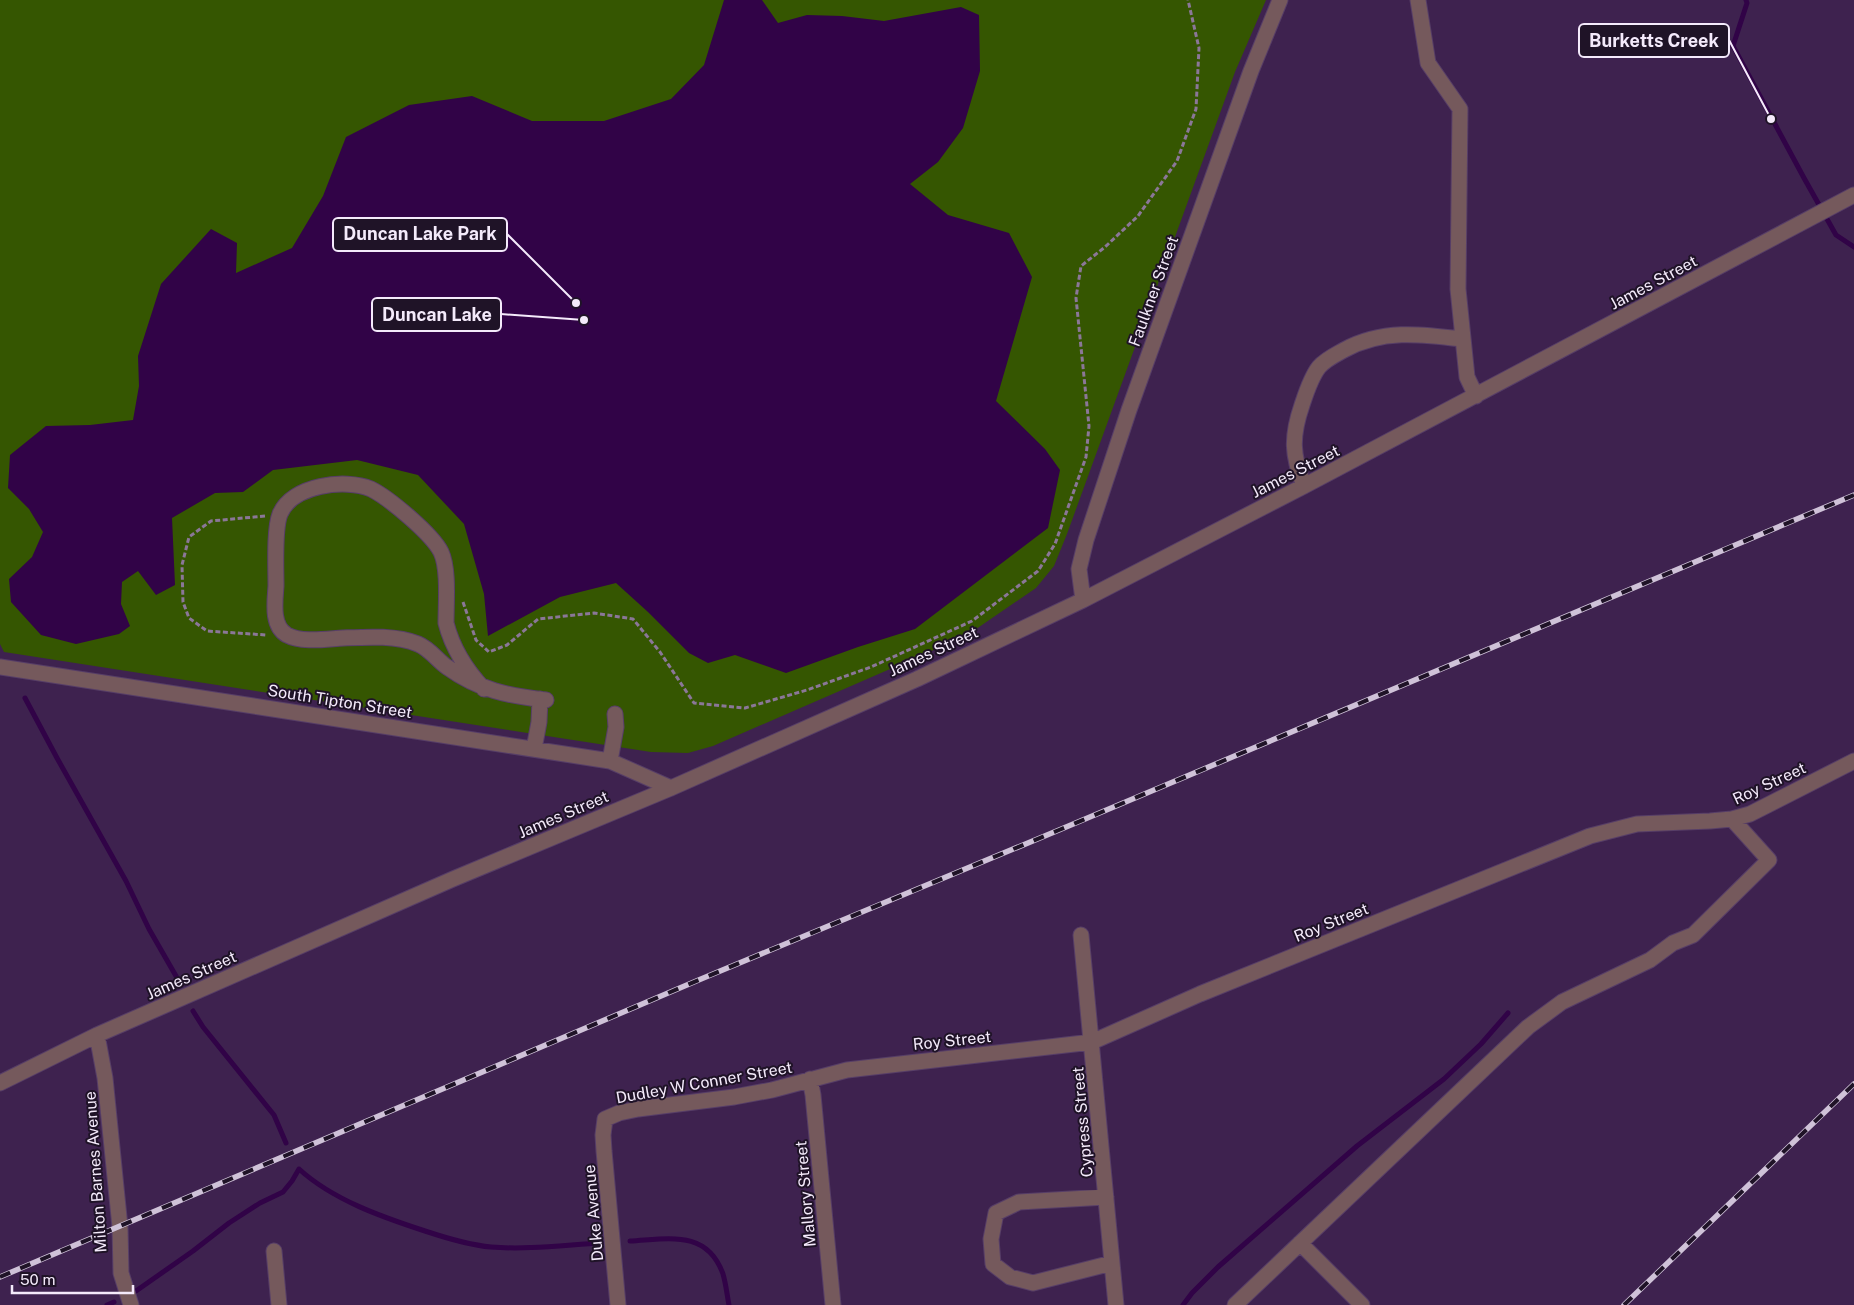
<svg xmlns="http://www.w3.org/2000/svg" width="1854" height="1305" font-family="'Public Sans',sans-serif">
<rect width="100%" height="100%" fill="#3e224f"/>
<path fill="#355601" d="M0 0H1266L1235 72 1067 534 1054 566 1036 588 966 636 713 746 688 753 651 752 4 652 0 644Z"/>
<path fill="#310347" d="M724 0H762L778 23 807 15 842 16 884 21 961 7 979 15 980 71 963 128 938 162 910 184 948 215 1009 233 1032 277 996 401 1045 449 1060 470 1048 528 915 629 858 647 786 673 735 655 708 663 689 653 648 612 616 583 560 597 488 636 484 594 464 524 418 475 357 460 273 470 243 492 215 493 172 518 175 585 156 595 138 571 122 582 121 604 130 626 119 634 76 644 41 635 11 602 9 579 32 557 43 532 29 509 8 488 10 455 46 426 90 425 133 420 139 386 138 356 161 284 211 229 237 243 236 273 292 248 323 196 346 137 409 105 472 96 532 121H604L671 99 704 65Z"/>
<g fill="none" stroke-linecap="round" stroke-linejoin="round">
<path stroke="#310347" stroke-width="5" d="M1746 0 1747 3 1733 46 1804 178 1836 235 1854 247
M25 698 57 758 126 881 149 929 180 983
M193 1011 203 1027 274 1115 286 1143
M630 1241C668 1239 707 1229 723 1274 726 1284 727 1295 729 1305
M136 1291 193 1251 229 1223 260 1203 283 1192 292 1181 299 1169C333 1200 382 1217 425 1231 446 1238 468 1245 491 1247 527 1250 565 1245 601 1243
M107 1305 114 1302
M1183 1305 1192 1293 1218 1267 1357 1146 1444 1079 1481 1044 1508 1013"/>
<defs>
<path id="minor" d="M1418 0 1428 63 1460 109 1458 289 1467 377 1476 396
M1304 486C1292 455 1291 437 1302 405 1306 393 1311 377 1319 367 1326 359 1335 355 1344 350 1382 329 1421 334 1462 339
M1083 600 1079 569 1086 540 1129 410 1251 71 1280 0
M0 667 610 761 671 788
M484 689C467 671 452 647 446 623 446 603 449 569 441 552 432 534 389 498 371 489 345 478 292 485 280 514 274 529 276 568 276 586 275 601 271 626 287 635 302 643 326 639 343 638 366 637 395 635 418 644 430 649 437 660 447 667 479 690 508 696 546 700
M534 749 539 722 540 699
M610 761 616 727 615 714
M1081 935 1116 1305
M97 1035 105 1078 120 1227 121 1273 131 1305
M810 1079 813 1095 833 1305
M0 1083 97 1035 453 879 671 788 917 679 1083 600 1304 486 1854 195
M1106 1197 1019 1202 996 1213 991 1239 993 1264 1010 1277 1033 1283 1112 1263
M1300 1243 1362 1305
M274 1251 279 1305
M618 1305 604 1151 603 1135 605 1119 619 1113 638 1109 734 1097 772 1090 847 1070 1092 1042 1200 994 1590 836 1637 824 1710 821 1732 819 1750 814 1854 761
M1235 1305 1528 1027 1562 1002 1650 960 1673 943 1693 935 1769 860 1732 819"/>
</defs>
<use href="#minor" stroke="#573e67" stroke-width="17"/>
<path stroke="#8b7798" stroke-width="3" stroke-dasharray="5 2.5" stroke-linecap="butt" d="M265 516 211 521 189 537 182 565 183 602 189 618 207 631 266 635
M463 602 476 640 489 652 507 645 538 619 594 613 633 619 660 652 694 703 745 708 807 690 871 667 972 621 1038 571 1055 544 1086 457 1089 426 1076 298 1081 266 1105 247 1138 216 1177 161 1196 109 1199 48 1188 0"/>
<use href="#minor" stroke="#75595c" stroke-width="15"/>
<defs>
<path id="rail" d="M0 1277 701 979 1059 830 1854 495
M1624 1305 1854 1084"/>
</defs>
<use href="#rail" stroke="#cfc2d8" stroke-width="5.5"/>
<use href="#rail" stroke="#1f1327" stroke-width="4" stroke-dasharray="11" stroke-linecap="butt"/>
</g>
<g text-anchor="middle" stroke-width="4" stroke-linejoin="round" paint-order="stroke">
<g font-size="16" fill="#f4eafb" stroke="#1f1327">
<text transform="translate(1653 282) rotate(-28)" y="6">James Street</text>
<text transform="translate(1153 291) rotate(-70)" y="6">Faulkner Street</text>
<text transform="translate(1295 471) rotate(-27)" y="6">James Street</text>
<text transform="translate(933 651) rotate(-25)" y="6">James Street</text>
<text transform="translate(340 701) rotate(9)" y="6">South Tipton Street</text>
<text transform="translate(1769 783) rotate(-25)" y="6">Roy Street</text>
<text transform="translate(563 814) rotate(-23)" y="6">James Street</text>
<text transform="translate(1331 922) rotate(-22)" y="6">Roy Street</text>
<text transform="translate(191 975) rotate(-24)" y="6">James Street</text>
<text transform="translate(952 1040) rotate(-6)" y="6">Roy Street</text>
<text transform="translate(704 1082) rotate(-10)" y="6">Dudley W Conner Street</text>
<text transform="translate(1082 1122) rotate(-95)" y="6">Cypress Street</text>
<text transform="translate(95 1172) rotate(-94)" y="6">Milton Barnes Avenue</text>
<text transform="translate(805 1194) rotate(-95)" y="6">Mallory Street</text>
<text transform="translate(593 1213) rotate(-95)" y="6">Duke Avenue</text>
</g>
</g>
<path fill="none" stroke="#f4eafb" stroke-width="2" d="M1771 119L1729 40M576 303L507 234M584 320L501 314"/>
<g fill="#f4eafb" stroke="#1f1327" stroke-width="2">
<circle cx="1771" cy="119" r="5"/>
<circle cx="576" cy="303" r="5"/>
<circle cx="584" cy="320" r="5"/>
</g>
<g fill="#1f1327" stroke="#f4eafb" stroke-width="2">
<rect x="1579" y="24" width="150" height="33" rx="5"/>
<rect x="333" y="218" width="174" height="33" rx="5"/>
<rect x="372" y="298" width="129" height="33" rx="5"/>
</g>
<g font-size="18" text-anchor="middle" font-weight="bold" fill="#f4eafb">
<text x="1654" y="47">Burketts Creek</text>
<text x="420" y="240">Duncan Lake Park</text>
<text x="437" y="321">Duncan Lake</text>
</g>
<path d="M12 1285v8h121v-8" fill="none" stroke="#f4eafb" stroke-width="2.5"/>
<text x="20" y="1285" font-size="15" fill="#f4eafb" stroke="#1f1327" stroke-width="4" paint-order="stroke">50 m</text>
</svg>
